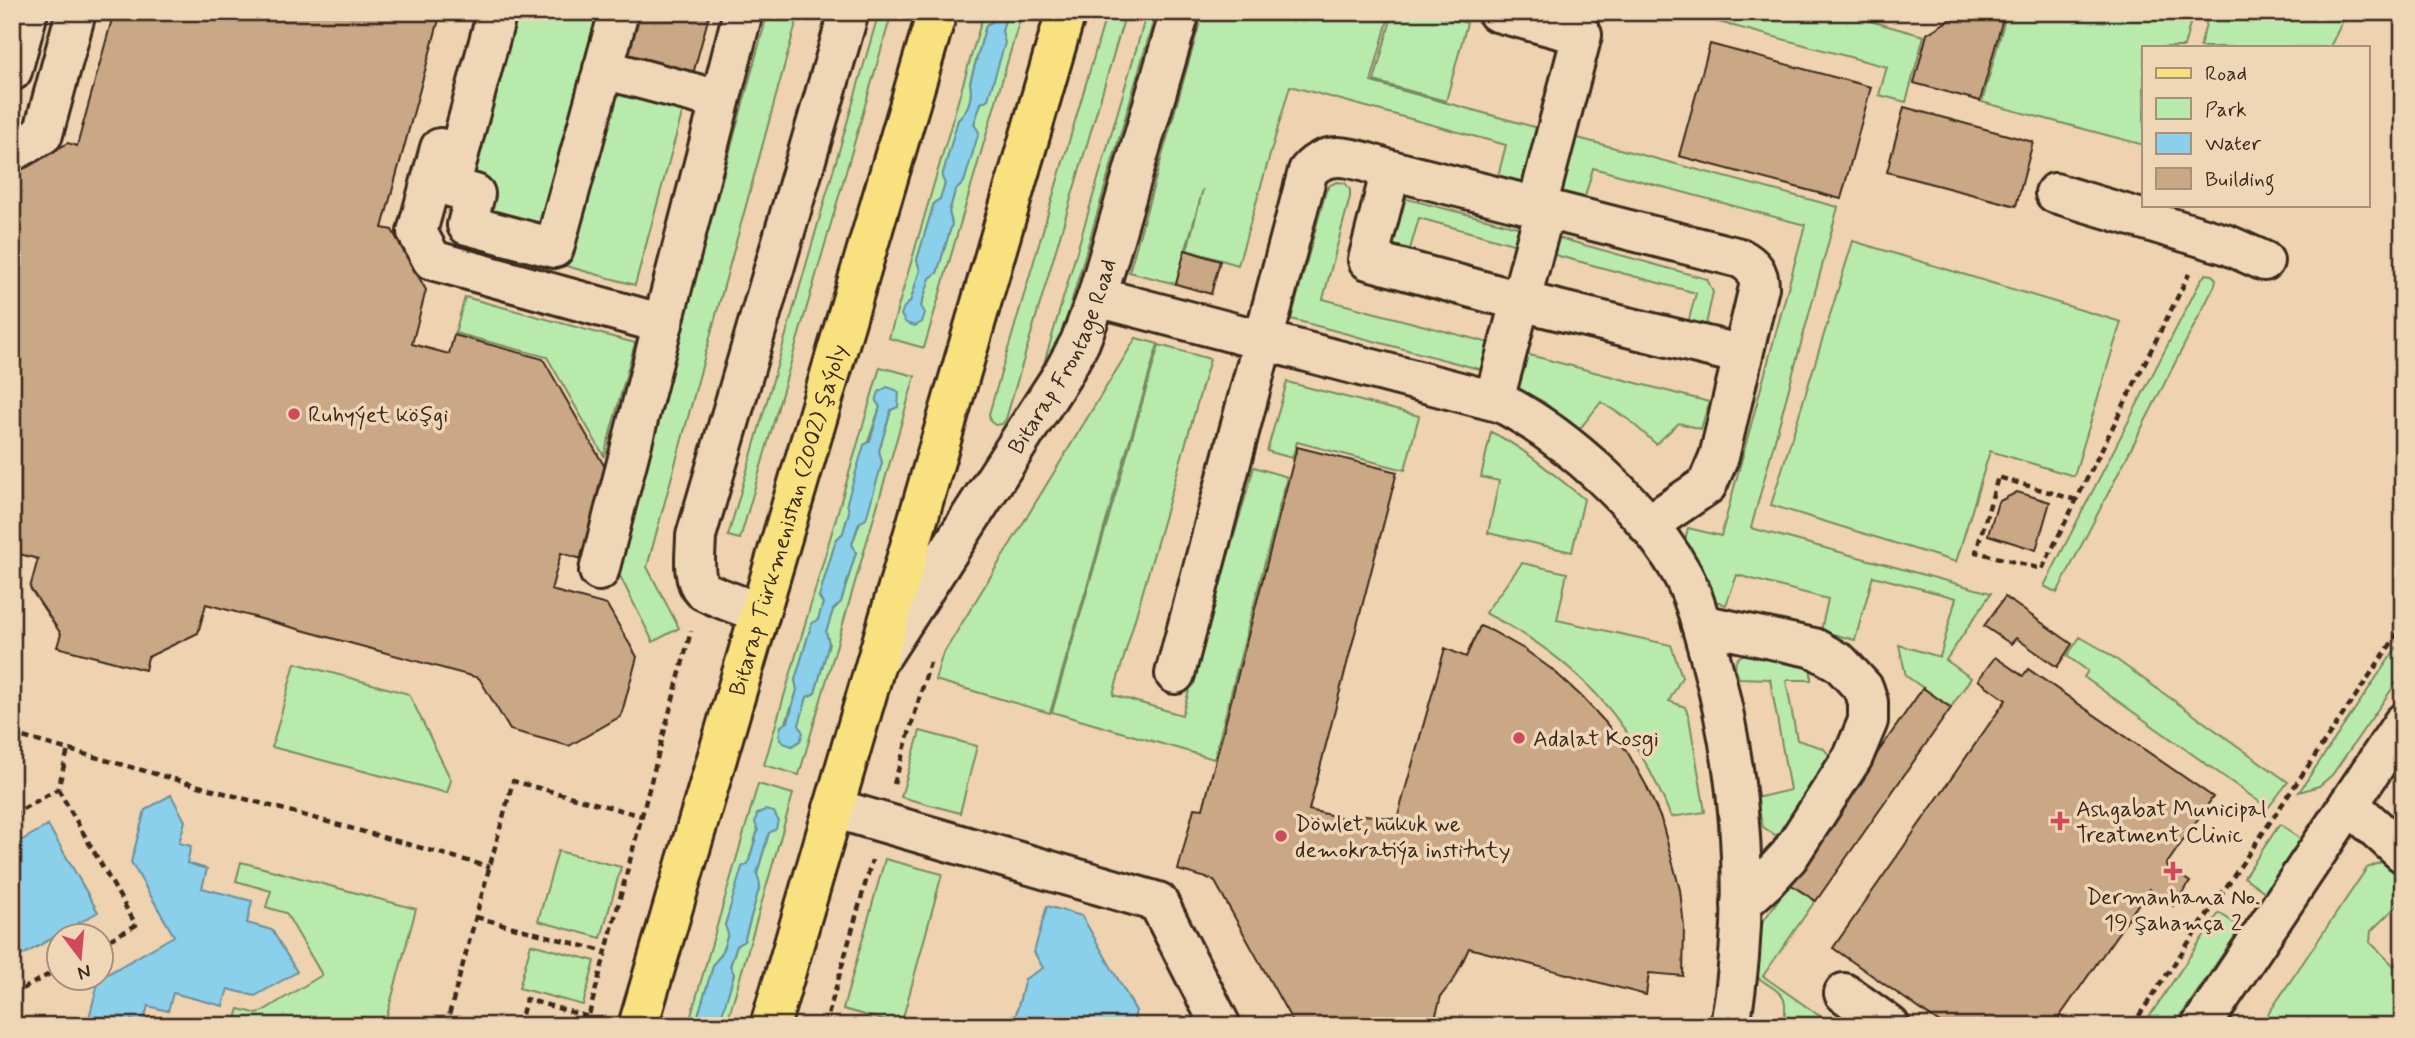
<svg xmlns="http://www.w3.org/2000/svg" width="2415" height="1038" font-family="Mynerve,sans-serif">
<rect width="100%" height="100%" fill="#efd2b0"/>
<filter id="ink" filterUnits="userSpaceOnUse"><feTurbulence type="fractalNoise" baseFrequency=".0143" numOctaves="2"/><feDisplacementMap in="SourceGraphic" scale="14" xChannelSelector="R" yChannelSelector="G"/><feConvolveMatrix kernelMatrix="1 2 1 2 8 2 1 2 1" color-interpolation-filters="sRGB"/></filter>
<g filter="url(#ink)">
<path fill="#b8ebab" stroke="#7a8a64" stroke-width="2" fill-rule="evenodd" d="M507 12H608L547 237 478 218 461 180Z
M768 12H799L647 567 679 628 653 642 616 568Z
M879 12H892L740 539 728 536Z
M984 12H995L992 22 986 25 970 82C973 96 969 110 958 120L942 177 945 183 940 199 934 203 917 260 920 270 910 303 907 304 921 306 930 278 937 273 952 224 949 212 955 191 964 182 978 132 974 125 981 103 988 99 1004 43 1002 31 1007 12H1022L924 348 889 338Z
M1107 12H1126L1006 419 1002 424 995 425 990 421 989 414Z
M1147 12H1156L1060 341 1043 367Z
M1203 12H1390L1371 82 1538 128 1522 187 1497 180 1506 145 1290 86 1238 265 1187 250 1203 189 1176 284 1129 272Z
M1393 12H1426L1467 23 1446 101 1374 81Z
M1681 12H1837L1924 36 1906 102 1879 95 1887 67Z
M1994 12H2193L2184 47H2144V145L1982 102 2005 19 1993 15Z
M2209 12H2347L2330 47H2200Z
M614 92 683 110 635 285 566 266Z
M1574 137 1838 207 1751 528 1991 593 1946 660 1971 678 1951 707 1906 676 1899 645 1940 657 1956 598 1873 576 1855 640 1821 631 1828 599 1737 575 1726 605 1716 601 1709 580 1685 541 1688 528 1721 536 1805 225 1593 168 1583 204 1558 197Z
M1337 182 1345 183 1350 190V197L1323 299 1497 345 1490 372 1291 319 1326 191 1330 185Z
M1403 198 1529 230 1524 247 1419 218 1410 249 1388 243Z
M1548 235 1707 279 1713 292 1705 329 1688 323 1696 293 1544 252Z
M1853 241 2121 322 2074 476 1990 451 1956 562 1771 505Z
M2206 274 2212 275 2216 279 2215 285 2057 593 2044 586 2202 278Z
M465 297 635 343 604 456 547 357 455 333Z
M1136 338 1158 344 1050 713 935 680 942 656Z
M1159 345 1210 359 1113 695 1182 715 1254 467 1287 477 1214 759 1052 712Z
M1518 352 1709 402 1701 429 1679 423 1656 444 1629 420 1601 402 1578 431 1544 402 1510 384Z
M880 367 915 376 799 775 764 765ZM878 404 891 410 879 451 882 463 852 544 856 552 841 602 833 610 826 632 829 643 815 693 807 697 792 746 780 740 797 690 795 680 812 623 818 620 823 603 819 597 836 540 843 533 849 512 847 502 880 407Z
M1287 382 1419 416 1405 470 1297 442 1292 458 1267 451Z
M1491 432C1526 449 1554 475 1584 499L1572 552 1488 533 1499 481 1481 477Z
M1522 563 1567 573 1557 620 1671 645 1682 677 1669 701 1685 707 1689 717 1705 812 1671 817C1634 723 1577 658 1485 613Z
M2080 637 2103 650 2288 782 2268 808 2084 677 2088 671 2067 656Z
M2403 638V673L2332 775 2319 786 2299 792Z
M1746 654H1760L1806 665 1811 669V680H1786L1797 740 1823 748 1831 757 1781 837H1778L1763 827 1756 798 1790 790 1770 679 1738 678C1734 666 1733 657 1746 654Z
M295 663 409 694 451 780 447 793 272 747Z
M920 731 977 746 960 813 901 797Z
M758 784 793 794 726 1026H718L734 974 730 967 737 945 744 941 760 885 757 874 769 832 756 827 758 829 748 864 725 924 728 934 721 955 714 963 697 1019 701 1026H688Z
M2280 824 2301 839 2265 892 2244 877Z
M558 851 621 867 601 938 538 921Z
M885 859 942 874 901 1025 843 1009Z
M2384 861C2397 874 2403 881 2403 900L2371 931 2370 942 2394 966 2403 958V1026H2260L2367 868Z
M241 862 416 909 384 1026H196L199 1016 234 1025 239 1009 258 1014 322 975 286 913 266 907 271 891 236 881Z
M1789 884 1815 901 1763 976 1834 1026H1782C1791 994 1781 994 1757 977L1760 926Z
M2219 913 2241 927 2174 1026H2143Z
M531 944 595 961 583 1005 519 988Z"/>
<path fill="#8ad0eb" stroke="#6a8e99" stroke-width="2" d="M995 12H1007L1002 31 1005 43 988 99 981 103 974 124 979 132 964 182 955 191 949 212 952 224 937 273 930 278 921 306 925 313 922 322 915 326 906 323 901 315 904 307 910 302 920 270 917 260 934 203 940 199 945 184 942 177 958 120C969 110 973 96 970 83L986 25 992 22Z
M887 387 896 390 899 393 898 407 891 410 879 451 882 463 866 519 859 523 852 544 856 552 841 602 833 610 826 632 829 643 815 693 807 697 799 725 803 733 800 741 792 746 783 743 779 735 781 726 788 722 797 690 795 680 812 623 818 620 823 603 819 597 836 540 843 533 849 512 847 502 864 445 870 441 880 407 876 401 879 392Z
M171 795 185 821 179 843 191 846 187 863 207 869 202 888 252 901 247 923 272 930 297 972 255 996 228 989 223 1006 173 993 168 1011 148 1006 143 1024 131 1020 129 1026H87L99 979 174 936 131 862 145 810Z
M765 810 774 812 778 820 776 829 769 833 757 873 760 885 744 941 737 945 730 966 734 974 719 1025 701 1026 697 1019 714 963 721 955 728 934 725 925 742 867 748 864 758 830 755 823 757 814Z
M48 825 98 912 12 961V846Z
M1047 906 1082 916 1136 1011 1132 1026H1013L1025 979 1043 968 1034 952Z"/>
<path fill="#cba885" stroke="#3b2a1e" stroke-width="2" d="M114 12H441L382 228 392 230 426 290 412 344 449 354 454 335 543 359 606 469 582 559 561 553 551 590 607 605 637 657 621 716 569 746 510 730 479 678 206 604 198 633 148 657 145 670 57 647 61 634 30 588 38 559 12 552V175L68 143 77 146Z
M636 12H710L693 74 624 55Z
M1962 12 2002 22 1980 101 1914 83 1927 34Z
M1710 44 1871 87 1841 199 1679 156Z
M1904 107 2033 142 2016 206 1887 172Z
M1185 250 1220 261 1211 294 1176 284Z
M1297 447 1397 472 1309 810 1343 818 1365 815 1397 819 1445 648 1466 657 1480 626 1492 631 1524 649 1554 671 1581 696 1606 723 1628 753 1646 785 1661 819 1680 890 1684 927 1683 976 1649 973 1646 995 1469 948 1455 978 1441 996 1433 1026H1295L1214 880 1178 870 1194 808 1203 809Z
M2017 492 2050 502 2036 550 1988 535 1998 502Z
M2005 597 2072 644 2057 667 2016 638 2011 644 1984 626Z
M1995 657 2023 676 2028 669 2213 797 2166 865 2190 882 2173 906 2149 889 2053 1026H1944L1833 948 2006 700 1978 680Z
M1923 688 1951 708 1816 901 1787 882Z"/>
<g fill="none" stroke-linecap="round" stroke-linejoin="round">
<defs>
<g id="minor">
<path d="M497 12 450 187 475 194 467 225 554 248 619 12"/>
<path d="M1497 12 1582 35 1537 207"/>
<path d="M603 69 720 100"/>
<path d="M12 71 28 12"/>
<path d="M12 148 17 149 43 134 76 12"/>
<path d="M440 148 417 232 432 260 663 324"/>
<path d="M1391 170 1368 260 1520 301 1743 355"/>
<path d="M2055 193 2228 245 2264 261"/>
<path d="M1097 297 1502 403C1567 437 1645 508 1681 572 1695 597 1701 625 1709 653 1742 773 1752 903 1730 1026"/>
<path d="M1494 400 1545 209"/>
<path d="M599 571 743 12"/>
<path d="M760 613C748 608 711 596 703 590 691 578 696 551 696 536L849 12"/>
<path d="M1701 624 1814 648 1840 663 1864 689 1868 702V721L1853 757 1789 856 1765 882 1741 904"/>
<path id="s1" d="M882 655 1062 375 1080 342 1097 297 1180 12"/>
<path d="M1175 674 1308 171C1331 145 1362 162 1391 170L1740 258C1753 265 1759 272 1759 287L1719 457 1707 485 1648 525"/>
<path d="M2349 804 2403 853"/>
<path d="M833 808 1158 902 1221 1026"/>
<path d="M1844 993 1890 1026"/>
<path d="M2201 1026 2403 723"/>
</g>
<g id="major">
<path id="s2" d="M638 1026 937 12"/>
<path d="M770 1026 1066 12"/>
</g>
</defs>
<use href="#minor" stroke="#3b2a1e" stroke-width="44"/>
<use href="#major" stroke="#3b2a1e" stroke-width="44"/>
<path stroke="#3b2a1e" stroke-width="4.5" stroke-dasharray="7 5" stroke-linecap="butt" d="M2076 500 1998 477 1976 552 2042 569 2189 274
M12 734 490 867
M894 784 931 659
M58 789 136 925 102 944
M12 815 58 789 68 750
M476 917 606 952
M12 995 60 968
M446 1026 513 781 642 816
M519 1026 526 999 589 1017
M586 1026 691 631
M825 1026 872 860
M2132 1026 2403 626"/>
<use href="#minor" stroke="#efd6b7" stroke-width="38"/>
<use href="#major" stroke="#fae180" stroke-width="38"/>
</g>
</g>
<g fill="#d1495b" stroke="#efd6b7" stroke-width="2.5">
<circle cx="294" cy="414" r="7"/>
<circle cx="1519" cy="738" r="7"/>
<path d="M2056.5 810.5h7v7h7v7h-7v7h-7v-7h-7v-7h7z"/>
<circle cx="1281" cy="836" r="7"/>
<path d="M2169.5 860.5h7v7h7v7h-7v7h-7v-7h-7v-7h7z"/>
</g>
<g text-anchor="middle" stroke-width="7" stroke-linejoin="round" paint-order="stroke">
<g font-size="23" fill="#3b2a1e" stroke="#efd6b7">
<text dy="8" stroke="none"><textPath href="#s1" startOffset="350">Bitarap Frontage Road</textPath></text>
<text dy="8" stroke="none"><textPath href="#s2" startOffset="528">Bitarap Türkmenistan (2002) şaýoly</textPath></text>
</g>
<g font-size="23" fill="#3b2a1e" stroke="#efd6b7" text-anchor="start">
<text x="308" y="422">Ruhyýet köşgi</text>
<text x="1533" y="746">Adalat Kosgi</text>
<text x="2076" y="816">Ashgabat Municipal<tspan x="2076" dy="26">Treatment Clinic</tspan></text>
<text x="1295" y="831">Döwlet, hukuk we<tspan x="1295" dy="26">demokratiýa instituty</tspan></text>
<text x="2173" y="904" text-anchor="middle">Dermanhana No.<tspan x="2173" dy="26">19 Şahamça 2</tspan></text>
</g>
</g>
<rect width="2415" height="1038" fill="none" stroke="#efd6b7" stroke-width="42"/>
<rect x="21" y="21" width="2373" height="996" fill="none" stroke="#3b2a1e" stroke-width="2.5" filter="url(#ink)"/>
<rect x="2142" y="46" width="228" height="161" fill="#efd6b7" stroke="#a7917a" stroke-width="2"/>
<rect x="2156" y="68" width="35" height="10" fill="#fae180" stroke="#a7917a" stroke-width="2"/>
<text x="2205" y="80" font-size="21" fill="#3b2a1e">Road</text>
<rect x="2156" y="98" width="35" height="21" fill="#b8ebab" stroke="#a7917a" stroke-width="2"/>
<text x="2205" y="116" font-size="21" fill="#3b2a1e">Park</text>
<rect x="2156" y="133" width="35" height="21" fill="#8ad0eb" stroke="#a7917a" stroke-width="2"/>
<text x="2205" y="150" font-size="21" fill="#3b2a1e">Water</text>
<rect x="2156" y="168" width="35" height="21" fill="#cba885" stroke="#a7917a" stroke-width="2"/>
<text x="2205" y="186" font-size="21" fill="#3b2a1e">Building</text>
<g transform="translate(80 957) rotate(164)"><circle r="33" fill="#efd6b7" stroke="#a7917a" stroke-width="2"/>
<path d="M0-5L12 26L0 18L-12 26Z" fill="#d1495b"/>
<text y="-10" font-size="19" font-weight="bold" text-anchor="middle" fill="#3b2a1e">N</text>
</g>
</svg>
